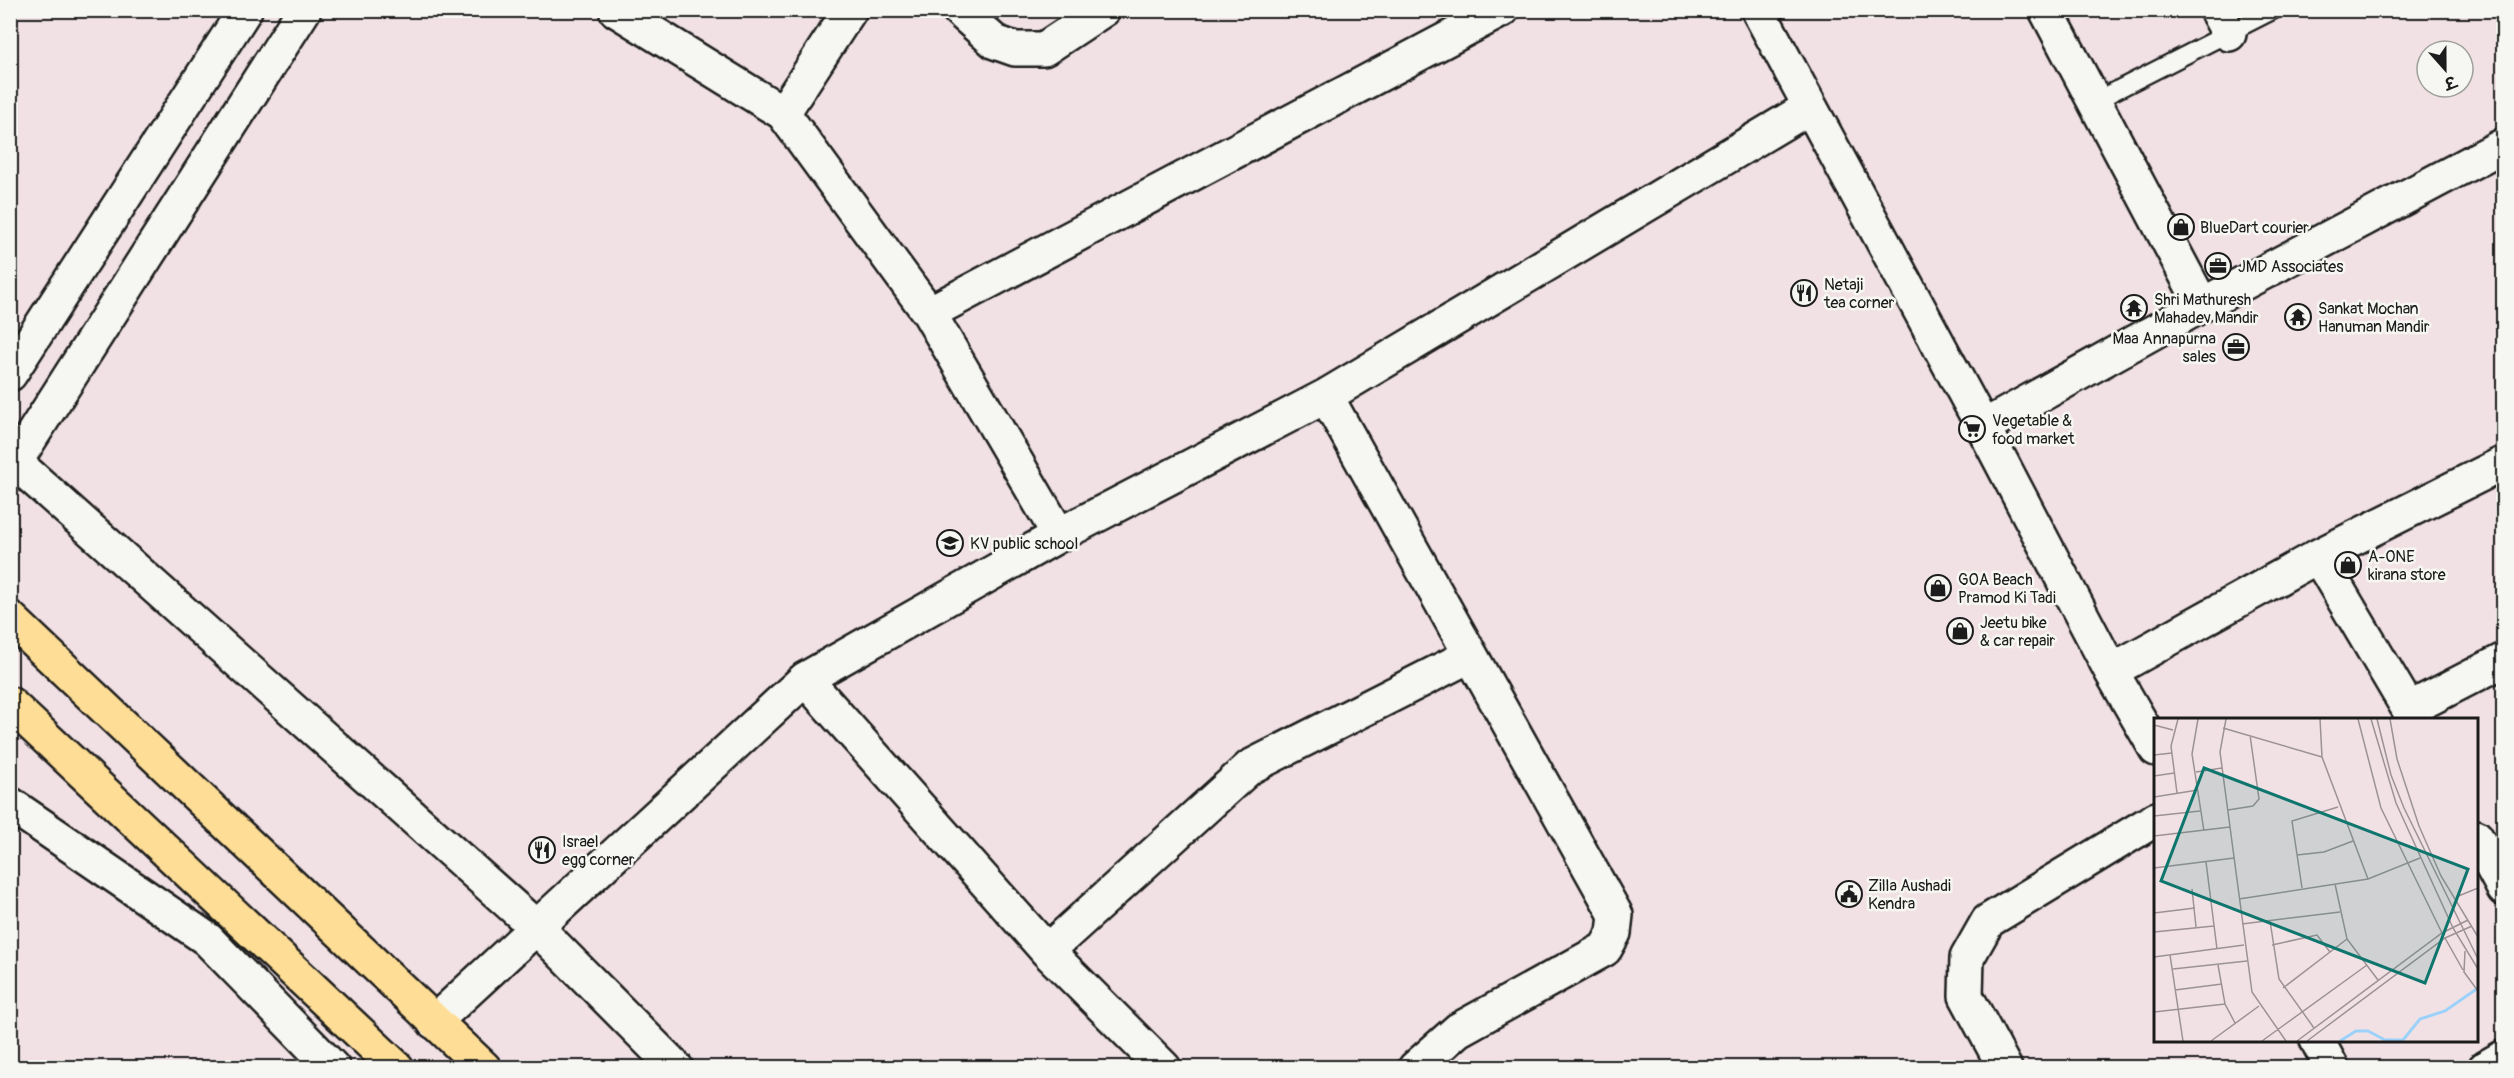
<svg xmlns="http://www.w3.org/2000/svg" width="2514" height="1078" font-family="Pangolin,'Playpen Sans Deva',sans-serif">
<rect width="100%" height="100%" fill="#f1e1e5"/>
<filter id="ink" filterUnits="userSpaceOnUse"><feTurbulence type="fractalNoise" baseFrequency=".0167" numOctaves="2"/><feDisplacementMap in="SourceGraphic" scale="12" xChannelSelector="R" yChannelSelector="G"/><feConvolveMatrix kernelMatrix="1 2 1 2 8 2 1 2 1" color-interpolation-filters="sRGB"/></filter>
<g filter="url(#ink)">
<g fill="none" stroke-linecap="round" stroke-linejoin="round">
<defs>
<path id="service" d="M2095 101 2274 10"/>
<path id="minor" d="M616 10 783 113 929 313 1059 535
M959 10 995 42 1015 49H1044L1103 10
M1758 10 1983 427 2111 671 2156 749
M2046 10 2202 305
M2216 10 2229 34
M783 113 850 10
M929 313 1502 10
M1326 396 1616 915 1614 933 1605 949 1458 1030 1415 1068
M1983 427 2202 305 2504 145
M16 463 536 927 676 1068
M2318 556 2415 720
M2111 671 2318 556 2504 463
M805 679 1047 951 1164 1068
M2409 709 2504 660
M2476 837 2504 889
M1047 951 1250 767 1469 656
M434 1022 805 679 1059 535 1326 396 1810 107
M2317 1040 2332 1068
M2005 1068 1966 996 1967 958 1988 921 2156 819
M2485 1068 2504 1057"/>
<path id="tertiary" d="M10 374 245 10
M10 470 304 10
M10 804 207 939 333 1068"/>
<path id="primary" d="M10 618 484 1068
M10 704 397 1068"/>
</defs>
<use href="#service" stroke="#1c1c1c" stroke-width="21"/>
<use href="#minor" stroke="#1c1c1c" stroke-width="38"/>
<use href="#tertiary" stroke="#1c1c1c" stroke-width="38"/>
<use href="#primary" stroke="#1c1c1c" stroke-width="38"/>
<use href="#service" stroke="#f6f6f2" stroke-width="16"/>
<use href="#minor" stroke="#f6f6f2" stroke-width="33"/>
<use href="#tertiary" stroke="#f6f6f2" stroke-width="33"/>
<use href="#primary" stroke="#fede96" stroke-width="33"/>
</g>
</g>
<defs>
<symbol id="shop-ring" viewBox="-11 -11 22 22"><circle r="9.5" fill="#f6f6f2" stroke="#1c1c1c" stroke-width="1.5"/><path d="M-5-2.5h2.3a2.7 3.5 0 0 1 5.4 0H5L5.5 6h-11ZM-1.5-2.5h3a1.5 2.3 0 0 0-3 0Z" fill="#1c1c1c"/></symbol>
<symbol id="office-ring" viewBox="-11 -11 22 22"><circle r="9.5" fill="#f6f6f2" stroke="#1c1c1c" stroke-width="1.5"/><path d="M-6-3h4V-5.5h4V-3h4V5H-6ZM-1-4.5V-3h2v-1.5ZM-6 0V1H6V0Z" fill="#1c1c1c"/></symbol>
<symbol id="restaurant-ring" viewBox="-11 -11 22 22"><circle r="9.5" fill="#f6f6f2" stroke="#1c1c1c" stroke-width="1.5"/><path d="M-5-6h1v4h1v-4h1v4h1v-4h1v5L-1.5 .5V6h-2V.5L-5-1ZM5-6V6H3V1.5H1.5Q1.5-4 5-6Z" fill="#1c1c1c"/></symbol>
<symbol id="temple-ring" viewBox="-11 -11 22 22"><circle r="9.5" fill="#f6f6f2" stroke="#1c1c1c" stroke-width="1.5"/><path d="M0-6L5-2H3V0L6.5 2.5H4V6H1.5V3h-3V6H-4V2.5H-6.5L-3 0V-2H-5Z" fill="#1c1c1c"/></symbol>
<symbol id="supermarket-ring" viewBox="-11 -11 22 22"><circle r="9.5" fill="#f6f6f2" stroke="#1c1c1c" stroke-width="1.5"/><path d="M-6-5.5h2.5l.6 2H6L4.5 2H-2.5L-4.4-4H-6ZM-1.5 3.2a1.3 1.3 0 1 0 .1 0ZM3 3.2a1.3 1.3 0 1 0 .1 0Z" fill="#1c1c1c"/></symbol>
<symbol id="school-ring" viewBox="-11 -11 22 22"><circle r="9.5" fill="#f6f6f2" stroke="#1c1c1c" stroke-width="1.5"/><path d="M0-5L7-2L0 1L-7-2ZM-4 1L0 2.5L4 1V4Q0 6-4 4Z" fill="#1c1c1c"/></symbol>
<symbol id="civic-ring" viewBox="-11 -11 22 22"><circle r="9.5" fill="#f6f6f2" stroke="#1c1c1c" stroke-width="1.5"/><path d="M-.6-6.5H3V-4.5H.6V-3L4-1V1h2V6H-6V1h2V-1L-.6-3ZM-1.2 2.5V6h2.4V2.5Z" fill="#1c1c1c"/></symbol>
</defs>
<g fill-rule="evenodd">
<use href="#shop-ring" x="2166" y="212" width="30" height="30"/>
<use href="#office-ring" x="2203" y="251" width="30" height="30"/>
<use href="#restaurant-ring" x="1789" y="278" width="30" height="30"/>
<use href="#temple-ring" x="2119" y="293" width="30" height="30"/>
<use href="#temple-ring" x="2283" y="302" width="30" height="30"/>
<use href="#office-ring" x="2221" y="332" width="30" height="30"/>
<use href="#supermarket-ring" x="1957" y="414" width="30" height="30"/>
<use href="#school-ring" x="935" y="528" width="30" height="30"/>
<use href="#shop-ring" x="2333" y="550" width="30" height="30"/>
<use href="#shop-ring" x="1923" y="573" width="30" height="30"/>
<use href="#shop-ring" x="1945" y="616" width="30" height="30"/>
<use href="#restaurant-ring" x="527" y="835" width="30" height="30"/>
<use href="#civic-ring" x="1834" y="879" width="30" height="30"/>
</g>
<g text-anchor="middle" stroke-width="5" stroke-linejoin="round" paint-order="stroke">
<g font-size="16" fill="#1c1c1c" stroke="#f6f6f2" text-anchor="start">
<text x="2200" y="233">BlueDart courier</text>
<text x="2238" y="272">JMD Associates</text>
<text x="1824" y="290">Netaji<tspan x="1824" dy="18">tea corner</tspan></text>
<text x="2154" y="305">Shri Mathuresh<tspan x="2154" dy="18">Mahadev Mandir</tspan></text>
<text x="2318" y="314">Sankat Mochan<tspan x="2318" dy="18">Hanuman Mandir</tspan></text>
<text x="2216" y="344" text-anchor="end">Maa Annapurna<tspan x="2216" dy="18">sales</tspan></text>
<text x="1992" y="426">Vegetable &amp;<tspan x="1992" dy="18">food market</tspan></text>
<text x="970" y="549">KV public school</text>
<text x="2368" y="562">A-ONE<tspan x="2368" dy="18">kirana store</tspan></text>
<text x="1958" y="585">GOA Beach<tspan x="1958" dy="18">Pramod Ki Tadi</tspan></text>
<text x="1980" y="628">Jeetu bike<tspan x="1980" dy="18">&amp; car repair</tspan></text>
<text x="562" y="847">Israel<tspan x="562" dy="18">egg corner</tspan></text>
<text x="1868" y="891">Zilla Aushadi<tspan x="1868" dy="18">Kendra</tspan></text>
</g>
</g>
<g transform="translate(2154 718)">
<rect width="324" height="324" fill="#f1e1e5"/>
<path fill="none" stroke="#9cd2fa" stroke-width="3" d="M186 323 202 313H214L231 322H249L266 301 291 293 324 270"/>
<path fill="none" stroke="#9c9295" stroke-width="1.5" d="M44 1 38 36 50 113M72 1 66 34 98 274 132 323M166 1 168 39 214 161M204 1 227 90 288 215M217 1 242 85 299 210 324 251M223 1 237 57 250 90 324 241M236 1 243 41 265 108 287 158 324 219M0 7 19 12M69 10 168 39M0 37 18 35M42 54 68 50M0 58 20 55M23 75 17 28 24 1M0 79 44 72M74 92 99 88 105 81 96 17M0 98 46 93M0 118 76 109M143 137 170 134 199 123M52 144 63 231M0 150 80 140M181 166 193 221 224 262M148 170 138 103 184 89M38 171 42 209M302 179 324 170M85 181 214 161 266 140M0 195 41 190M116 203 125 261 160 310M88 206 186 194M0 214 60 208M291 220 309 252M118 227 163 217 176 234M311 233 310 254 324 273M16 237 29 323M0 239 90 227M64 247 71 286 81 305M19 251 93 243M129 270 193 221M21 272 68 266M0 294 71 286M57 323 105 288M108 323 213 247M143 323 288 215 314 202M153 323 291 220 318 208"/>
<path fill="#0f766e" fill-opacity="0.15" stroke="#0f766e" stroke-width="3" d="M50 50 314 151 271 265 7 163Z"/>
<rect width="324" height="324" fill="none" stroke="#1c1c1c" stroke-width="3"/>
</g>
<rect width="2514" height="1078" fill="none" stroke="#f6f6f2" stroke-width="36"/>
<rect x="18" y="18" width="2478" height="1042" fill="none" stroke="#1c1c1c" stroke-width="2" filter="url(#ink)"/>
<g transform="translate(2445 69) rotate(159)"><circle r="28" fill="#f6f6f2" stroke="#9f9f9c" stroke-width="1.5"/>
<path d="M0-4.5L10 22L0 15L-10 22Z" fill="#1c1c1c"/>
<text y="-9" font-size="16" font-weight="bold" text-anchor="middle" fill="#1c1c1c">उ</text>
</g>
</svg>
